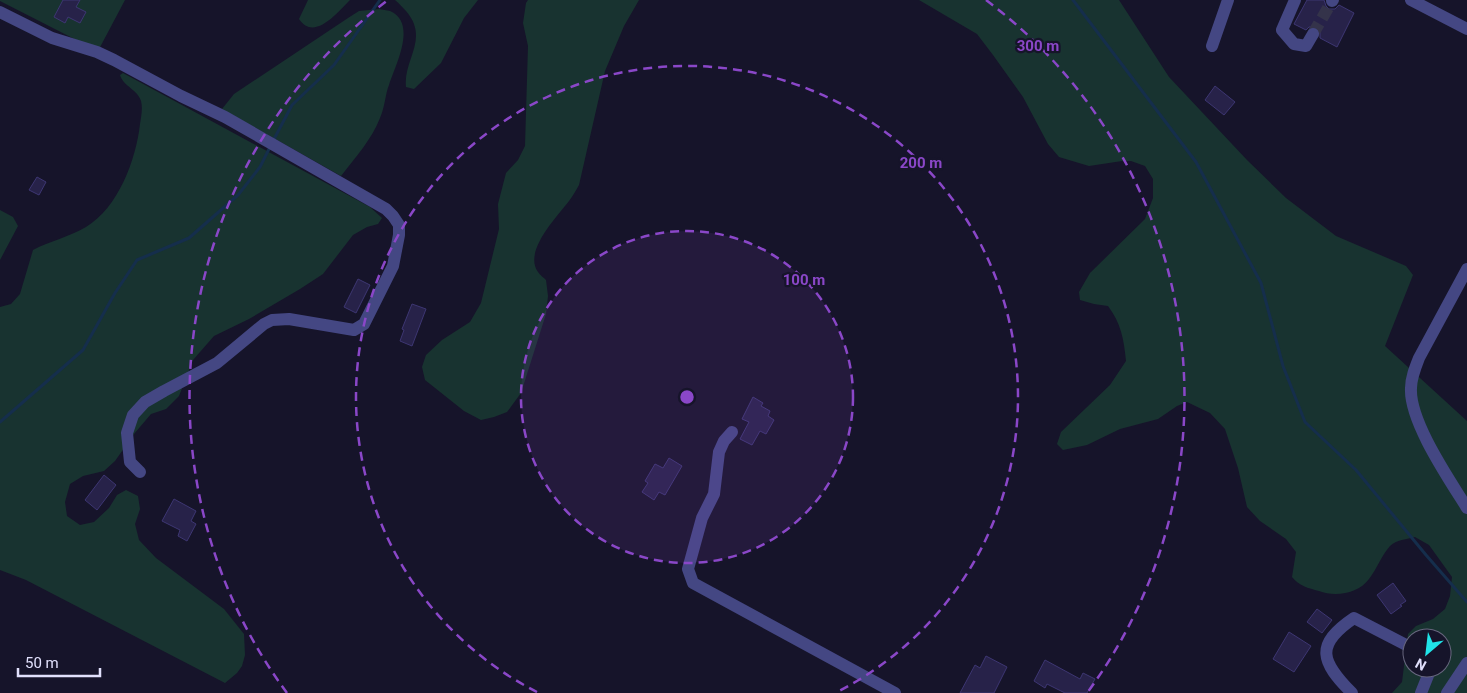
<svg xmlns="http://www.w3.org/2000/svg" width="1467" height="693" font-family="Roboto,sans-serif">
<rect width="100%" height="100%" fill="#16142a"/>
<path fill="#183330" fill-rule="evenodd" d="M0 0H125L98 51 0 1Z
M308 0H350C338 12 314 42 299 19Z
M395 0H478L464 18 441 63 414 89 406 87C403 59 430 39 406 11 402 7 399 3 395 0Z
M528 0H639L624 26 605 71 579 185C576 190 573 196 569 201 557 217 523 251 538 272 540 275 544 278 546 280L548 296 546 314 521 393 507 412 494 417 481 420 464 411 425 380 422 367 426 355 442 340 470 322 481 303 499 229 498 204 506 173 518 160 525 146 528 46 523 23 526 3Z
M919 0H1119L1169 77 1247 160 1286 198 1336 236 1406 266 1413 275 1385 346 1467 421V693H1392L1402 682 1408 634 1416 626 1433 619 1445 609 1450 596 1452 577 1429 545 1415 537C1407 539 1396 540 1390 546 1381 556 1377 569 1369 579 1358 594 1335 597 1319 591 1308 588 1299 586 1292 577L1296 552 1286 539 1260 521 1247 507 1238 468 1225 429 1210 413 1187 402 1177 406 1158 419 1120 429 1087 445 1063 450 1057 444 1061 432 1110 385 1126 361C1124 340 1121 323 1108 306L1094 304 1080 300 1079 292 1090 273 1145 219 1153 198V179L1145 166 1131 161H1122L1089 166 1059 157 1048 144 1023 97 993 55 977 34ZM1412 638H1442V668H1412Z
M379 9C382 10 387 10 390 11 418 23 395 66 389 85 385 95 385 107 380 118 372 139 355 158 341 176L222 109 234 94 348 18 359 11Z
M123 73 370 207 382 218 378 224 367 227 353 235 323 274 300 289 249 319 214 336 193 360 179 396 166 409 151 414 134 434 115 461 104 471 83 476 70 484 65 502 67 516 80 525 94 522 109 508 117 495 126 490 138 496 140 509 135 524 139 540 156 558 224 609 244 634 245 655 242 666 237 673 225 683 26 580 0 570V307L11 304 20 294 33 250C50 241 69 237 86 227 118 208 136 160 140 124 141 117 143 109 141 101 138 90 123 86 120 75Z
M0 210 13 217 18 226 0 260Z"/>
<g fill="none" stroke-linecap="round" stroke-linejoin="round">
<path stroke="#152e4c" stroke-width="3" d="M1073 0 1196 162 1261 283 1283 366 1305 422 1356 470 1426 555 1467 602
M273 141 292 105 334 65 380 0
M0 422 83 350 115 293 137 260 189 238 238 195 260 167 270 147"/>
</g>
<path fill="#272249" stroke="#3d3672" d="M63 0H80L76 7 86 12 80 23 68 17 65 23 54 17Z
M1307 0H1324L1326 6 1329 9H1335L1339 5 1354 13 1337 47 1320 38V30L1317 27H1309L1306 30 1294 24Z
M1215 86 1235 102 1224 115 1205 100Z
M37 177 46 182 39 195 29 190Z
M358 279 370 285 356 313 344 307Z
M412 304 426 309 412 346 400 341 404 330 402 329Z
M753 397 763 403 761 406 770 411 768 416 774 420 766 434 760 431 752 445 740 439 749 422 742 419Z
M669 458 682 466 665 495 659 492 654 500 642 492 648 483 645 481 655 464 663 468Z
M104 475 116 485 97 510 85 500Z
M174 499 196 511 191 521 196 524 187 541 178 536 180 530 162 521Z
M1393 583 1406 601 1400 605 1402 606 1391 614 1377 595Z
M1317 609 1332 620 1322 633 1307 622Z
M1289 632 1311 646 1294 672 1273 659Z
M986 656 1007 667 994 693H960L975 665 980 668Z
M1045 660 1080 679 1083 673 1095 679 1087 693H1065L1047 684 1045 688 1034 681Z"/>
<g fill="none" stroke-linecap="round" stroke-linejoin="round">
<path stroke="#34334a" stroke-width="12" stroke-dasharray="12 6" stroke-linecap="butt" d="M1313 34 1332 1"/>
<path stroke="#444783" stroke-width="12" d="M1295 0 1282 30 1294 44 1306 46 1313 34
M1411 0 1467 29
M1332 1 1333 0
M0 12 52 38 97 52 114 60 181 96 225 117 386 209 393 216 399 225V235L393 266 364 324 354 330 289 319 272 320 264 324 217 363 164 391 145 402 133 415 127 433 130 462 140 472
M1212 46 1228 0
M1467 269 1419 358C1415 368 1411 378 1411 388 1409 421 1449 479 1467 508
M732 432 724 441 719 452 714 494 702 518 688 569 693 583 895 693
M1352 693C1321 662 1314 645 1354 618L1412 648
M1421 693 1429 673V668
M1447 693 1467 663"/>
</g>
<circle cx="687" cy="397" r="166" fill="#8a47c8" fill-opacity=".12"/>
<g fill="none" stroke="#8a47c8" stroke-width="2.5" stroke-dasharray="9 6">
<circle cx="687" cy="397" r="166"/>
<path d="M537 692A331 331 0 1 1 837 692"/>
<path d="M287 693A497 497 0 0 1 388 0M986 0A497 497 0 0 1 1087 693"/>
</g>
<circle cx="687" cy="397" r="8" fill="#8a47c8" stroke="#16142a" stroke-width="2.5"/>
<g font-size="15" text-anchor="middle" font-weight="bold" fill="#8a47c8" stroke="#16142a" stroke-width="4.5" stroke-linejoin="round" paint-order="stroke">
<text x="1038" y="51">300 m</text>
<text x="921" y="168">200 m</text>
<text x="804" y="285">100 m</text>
</g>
<g transform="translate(1427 653) rotate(208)"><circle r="24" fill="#16142a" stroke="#67667e"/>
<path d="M0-4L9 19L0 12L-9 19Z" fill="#20e4e8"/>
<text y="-8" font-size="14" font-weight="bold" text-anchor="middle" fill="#e1e0fc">N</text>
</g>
<path d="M18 668v8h82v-8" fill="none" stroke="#e1e0fc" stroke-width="2.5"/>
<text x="25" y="668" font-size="15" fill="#e1e0fc" stroke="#16142a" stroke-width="4" paint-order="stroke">50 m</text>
</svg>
